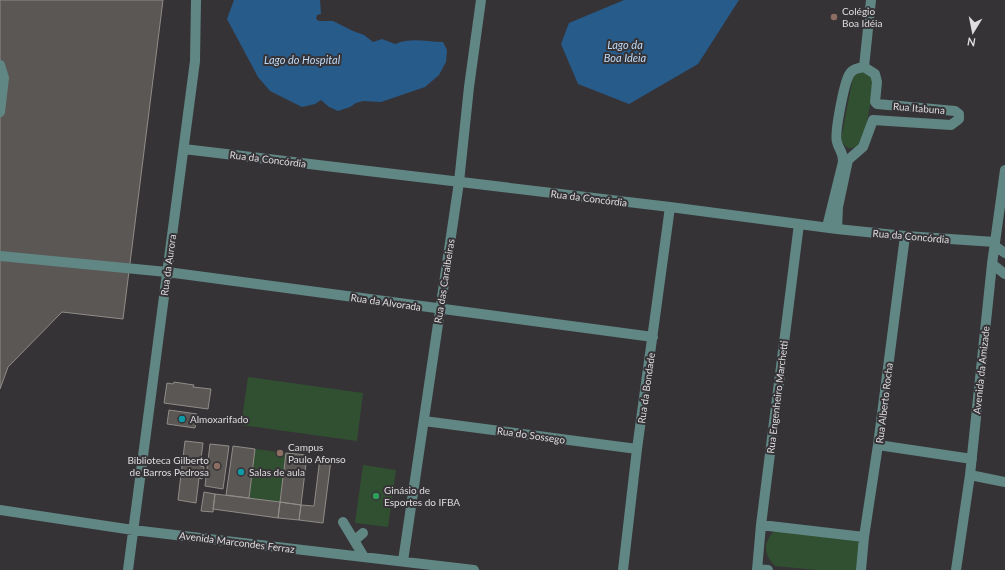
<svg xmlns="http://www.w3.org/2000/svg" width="1005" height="570" font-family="Lato,sans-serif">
<rect width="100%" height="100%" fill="#363337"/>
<path fill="#305031" d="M862 72C870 73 871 77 874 84L863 143C854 149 846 152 841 139L853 77 855 75Z
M248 377 363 393 357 441 241 425Z
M255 449 286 453 280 502 249 498Z
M363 465 396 470 388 527 355 523Z
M774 531 856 539 860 544 857 570H817L775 566C763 553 763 544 774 531Z"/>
<path fill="#275b8a" d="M234 0H320L321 14 317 15 316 19 319 21H333L353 31 364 35 373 42 382 39 395 44C412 37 426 42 443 42L447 50 446 62 439 75 425 87 381 102 363 101 356 103 350 107 338 111 329 107 321 100 315 104 302 107 270 91 258 77 227 19Z
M624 0H739L698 64 629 104 578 84 561 44 569 23Z"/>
<path fill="#5b5754" stroke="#908c88" d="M0 0H163L123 319 62 312 8 367 0 389Z
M174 382 194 385 193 387 211 389 208 409 164 403 167 383 173 384Z
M169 410 197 414 195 428 167 424Z
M185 441 203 443 200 466 204 467 202 479 199 478 196 503 178 500Z
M210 444 229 446 223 489 205 486Z
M233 446 255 449 249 498 226 495Z
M286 453 307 455 301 505 280 502Z
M320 458 331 460 323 523 299 520 301 505 314 506Z
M204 492 215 494 213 512 201 511Z
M215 494 280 502 278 518 213 509Z
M280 502 301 505 299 520 278 518Z"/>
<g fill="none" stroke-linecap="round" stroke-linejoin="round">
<path stroke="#618785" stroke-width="10" d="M0 65 4 78 0 112
M864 67 871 0
M184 149 670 207 837 229 905 236 995 242
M827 227 843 162C843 150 839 151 837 142 834 134 844 84 849 75 852 69 858 68 864 67L875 74 877 82 875 102 877 104 955 111 959 114V119L951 125 873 120 863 147 848 160 838 207 837 229
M995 246 1005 253
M0 256 167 272 653 337
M992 264 1005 274
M424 421 637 449
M878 445 972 459
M970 475 1005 482
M0 510 133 530 474 570
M343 522 364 557
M761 525 864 537
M355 540 363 533
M403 561 459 182 469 87 481 0
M757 569 768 570
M128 570 195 61 196 0
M623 570 637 449 670 207
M757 570 761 525 799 224
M861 570 864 537 878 445 905 236
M956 570 970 475 992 264 1005 170"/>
</g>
<g fill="#8d6e63" stroke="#363337" stroke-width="1.5">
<circle cx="834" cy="17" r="4"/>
<circle cx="280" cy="453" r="4"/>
<circle cx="217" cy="466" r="4"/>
</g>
<g fill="#0f9aa8" stroke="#363337" stroke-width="1.5">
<circle cx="182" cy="419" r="4"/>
<circle cx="241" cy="472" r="4"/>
</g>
<circle fill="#2e9e5b" stroke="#363337" stroke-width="1.5" cx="376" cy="496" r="4"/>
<g text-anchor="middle" stroke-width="4" stroke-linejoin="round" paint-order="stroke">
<g font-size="10" fill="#dfdde0" stroke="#363337" text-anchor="start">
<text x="842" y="15">Colégio<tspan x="842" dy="12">Boa Idéia</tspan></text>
<text x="190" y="423">Almoxarifado</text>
<text x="288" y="451">Campus<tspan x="288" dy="12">Paulo Afonso</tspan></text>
<text x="209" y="464" text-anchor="end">Biblioteca Gilberto<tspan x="209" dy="12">de Barros Pedrosa</tspan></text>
<text x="249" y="476">Salas de aula</text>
<text x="384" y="494">Ginásio de<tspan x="384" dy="12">Esportes do IFBA</tspan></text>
</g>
<g font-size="10" fill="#dfdde0" stroke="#363337">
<text transform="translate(919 108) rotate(5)" y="4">Rua Itabuna</text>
<text transform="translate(268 159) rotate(7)" y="4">Rua da Concórdia</text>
<text transform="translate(589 198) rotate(7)" y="4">Rua da Concórdia</text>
<text transform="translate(911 236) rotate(5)" y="4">Rua da Concórdia</text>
<text transform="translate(168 265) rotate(-82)" y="4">Rua da Aurora</text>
<text transform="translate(444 281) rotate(-81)" y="4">Rua das Caraibeiras</text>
<text transform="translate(386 302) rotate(8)" y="4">Rua da Alvorada</text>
<text transform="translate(981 370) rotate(-84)" y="4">Avenida da Amizade</text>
<text transform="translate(646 388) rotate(-82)" y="4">Rua da Bondade</text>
<text transform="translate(777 397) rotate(-83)" y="4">Rua Engenheiro Marchetti</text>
<text transform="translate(884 403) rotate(-83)" y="4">Rua Alberto Rocha</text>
<text transform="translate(531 435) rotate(8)" y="4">Rua do Sossego</text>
<text transform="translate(237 542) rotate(7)" y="4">Avenida Marcondes Ferraz</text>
</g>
<g font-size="11" font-style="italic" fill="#bdd9f6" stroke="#363337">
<text x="625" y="49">Lago da<tspan x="625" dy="13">Boa Ideia</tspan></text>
<text x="302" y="64">Lago do Hospital</text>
</g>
</g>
<g transform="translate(973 32) rotate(190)" stroke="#363337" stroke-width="3" paint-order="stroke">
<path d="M0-3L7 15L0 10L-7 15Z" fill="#dfdde0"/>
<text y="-6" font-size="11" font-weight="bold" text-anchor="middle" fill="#dfdde0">N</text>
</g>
</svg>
